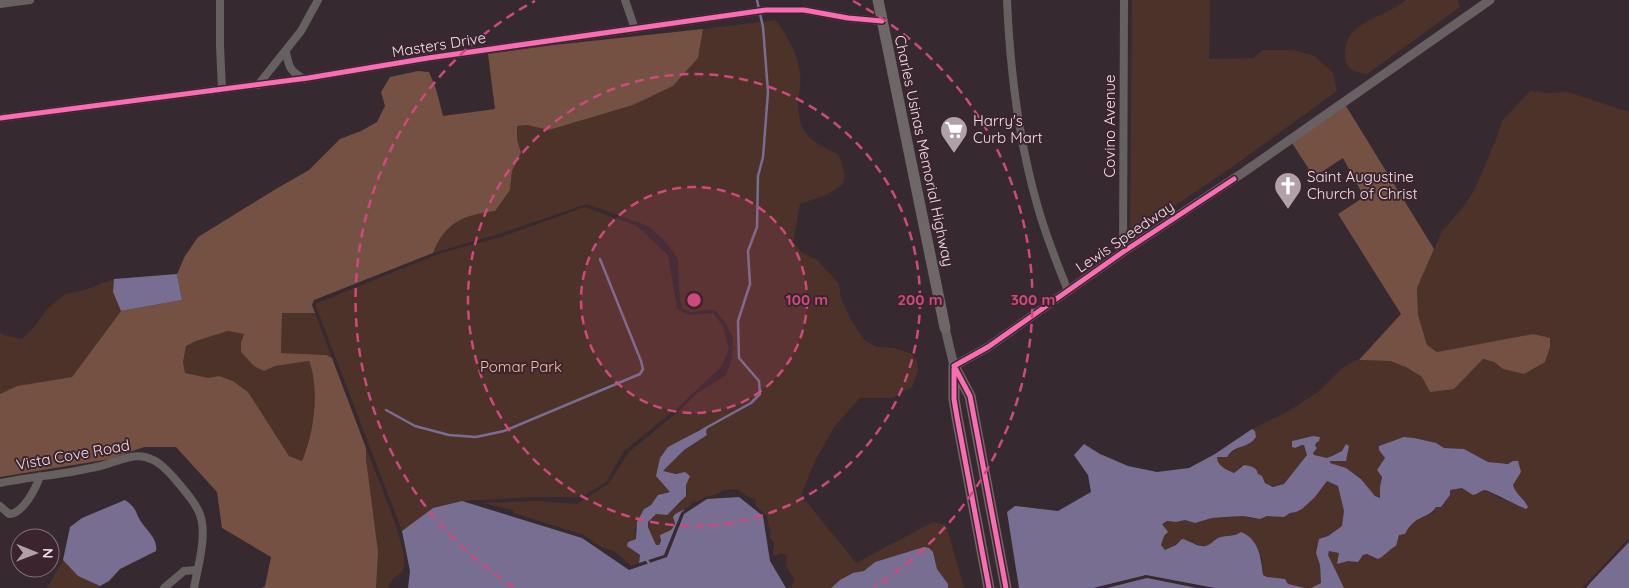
<svg xmlns="http://www.w3.org/2000/svg" width="1629" height="588" font-family="Quicksand,sans-serif">
<rect width="100%" height="100%" fill="#362a30"/>
<path fill="#4c3229" d="M1132 0H1210L1209 59 1253 58 1263 50H1293L1315 56 1333 73 1337 91 1235 165 1130 236Z
M1406 0H1458L1460 7 1367 74C1356 72 1346 70 1345 57 1343 20 1384 19 1406 0Z
M776 20C788 38 797 52 800 73 802 83 798 94 798 104 799 138 813 141 839 155L845 176 842 185 826 195 800 204 793 242 801 252 817 260 839 284 841 299 850 318 864 340 877 347 894 348 912 354 917 361 918 371 912 387 892 398H860L834 427 815 461 801 495 856 563 933 522 946 525 964 588H948V584L937 569 933 552 924 547 875 562 864 571 840 580 831 588H791L794 579 786 566 787 556 781 553 775 556 773 554 774 543 770 538 771 530 769 528 767 516 756 506 755 499 748 497 738 490 732 489 724 490 715 495 705 497 697 502H692L690 506 675 514 673 520 675 524 671 530 662 534 659 545H656C651 533 642 523 656 514 666 517 685 503 687 492 687 485 682 479 679 473L662 472C675 461 685 444 702 439L700 429 663 453 656 476 670 490V492C651 495 658 502 646 507L635 529 636 539 627 546 640 555 639 563 631 566 615 552 601 547 584 535 514 513 513 510 482 503 537 501 577 504 608 484 629 452 680 410 699 392 726 375 732 358 733 337 726 324 716 311 712 310 690 312 682 308 679 290 678 259 666 242 648 226 587 204 502 233 433 253C445 222 464 215 495 210L510 190 512 171 521 153 517 139V126L527 125 549 130 633 105 673 86 698 58 703 29Z
M1530 91 1547 93 1568 92 1629 112V538L1582 588H1344L1327 555 1329 551 1340 553 1337 564 1367 554 1378 559C1383 557 1389 549 1396 546L1399 535 1405 534 1414 521 1433 513 1436 507H1441L1450 495V490L1461 488C1474 492 1469 497 1485 490 1490 492 1494 495 1500 498 1508 501 1515 503 1522 508L1528 507C1524 498 1516 495 1513 485L1521 472 1511 463 1501 464 1488 462 1464 449 1444 448 1435 443 1404 437 1385 456 1384 462 1379 467C1383 477 1381 487 1380 498 1371 495 1368 485 1361 478 1352 470 1341 467 1329 463L1330 461 1347 457 1348 450 1346 445 1342 451 1332 456 1327 458 1314 455 1313 453 1316 443V437L1298 439 1292 441V447L1295 448 1302 445H1304L1307 455 1284 484 1278 487 1269 485 1258 474 1241 466 1234 473C1227 470 1217 466 1217 457 1231 459 1246 440 1255 431L1252 429 1287 412 1318 392 1342 368 1357 360 1390 361 1406 367 1422 377 1454 389 1483 359 1494 362 1503 369 1533 334 1437 352 1427 345 1418 315 1417 288 1442 231 1461 210 1474 191 1497 137 1502 121Z
M585 207 637 226 668 255 677 309 689 315 713 313 723 326 729 349 721 367 677 408 624 451 606 482 582 497H532L462 501 433 508 402 531 315 304 441 253 504 236Z
M114 279 113 292 121 311 72 377 18 386 0 394V332L3 335 22 339 35 326 47 309 65 294 81 291Z
M282 313H315L332 358 326 355 281 353Z
M228 331 244 334 275 366 309 361C320 390 314 433 302 461L289 456 248 392 209 378 185 373 183 362 186 346 196 341Z
M366 448C374 469 409 550 404 567 401 576 393 575 388 588H376L366 459Z
M1327 481 1338 486 1344 511 1342 526 1323 538 1316 553 1320 565 1321 583 1311 588 1288 584 1284 579 1267 577 1263 575 1262 558 1238 535C1232 535 1223 536 1218 539 1213 542 1212 546 1205 546 1196 546 1191 541 1183 539L1167 550H1165L1161 545 1164 536 1167 535 1162 524 1163 522H1176L1185 520 1195 523 1212 518 1243 516 1254 519 1267 516 1284 517 1290 513 1296 512 1315 497Z
M63 560 78 576 100 586 99 588H47Z"/>
<path fill="#755143" fill-rule="evenodd" d="M703 29 698 58 673 86 633 105 549 130 527 125 517 126V139L521 153 512 171 510 190 495 211C464 215 445 222 433 253L314 300 312 305 315 313H282L281 353 326 355 332 358 366 448V459L378 552 376 588H262L265 586 271 557 222 528 217 492 176 447H144L110 459 0 477V394L17 386 72 377 121 311 182 300 177 274 185 256 198 237 276 189 309 170 340 139 361 131 377 122 385 106 381 92 390 77 418 71 429 72 436 89 443 116 495 109 488 54 554 45ZM228 331 244 334 241 342V352L254 366 264 371 275 366 309 361C320 390 314 433 302 461L289 456 248 392 233 381 219 376 209 378 185 373 183 362 186 346 196 341Z
M1346 106 1434 249 1417 288 1418 315 1427 345 1437 352 1533 334 1550 338V347L1545 362 1524 374 1503 369 1494 362 1483 359 1454 389 1430 392 1422 377 1406 367 1390 361 1359 360 1401 314 1338 214 1364 197 1343 158 1314 177 1292 143Z"/>
<path fill="#786e92" d="M177 274 182 300 121 311 113 292 114 279Z
M704 428H707L706 432 707 435 684 450 663 471 676 474 685 472 690 476 686 485V496L667 515 656 514 648 522V527L656 545H659L661 541 660 535 671 530 675 524 673 517 675 514 685 509 681 513 664 555 639 563 640 555 627 546 628 542 636 539 637 522 644 509 651 505 658 495 670 492 656 476 660 458 668 447Z
M1252 429 1255 431 1256 437C1248 449 1235 444 1227 457H1217C1217 466 1227 470 1234 473L1244 465C1250 466 1257 467 1258 474L1262 476 1265 483 1273 487 1284 484 1307 455 1304 445H1302L1295 448 1292 447V441L1313 436 1320 437 1319 441 1316 443 1315 446 1317 448 1313 453 1314 455 1327 458 1332 456 1342 451 1346 444 1349 446 1346 461H1330V463L1346 468 1361 479 1375 496 1380 498V487L1382 477 1377 470 1385 458 1379 450V446L1404 437 1414 438 1436 443 1444 448 1464 449 1488 462 1508 464 1513 461H1518L1521 472 1513 485C1516 495 1524 498 1528 507L1526 509C1520 507 1488 490 1485 490 1480 491 1478 494 1473 495L1462 488 1450 490V495L1441 507H1436C1428 520 1416 513 1405 534L1399 535 1396 546C1389 549 1384 557 1378 559L1367 554 1363 555 1358 562 1348 561 1337 564 1339 553 1329 551 1328 555 1344 588H1311L1321 583 1320 565 1316 553 1319 539 1328 536 1342 526 1344 511 1338 486 1327 481 1315 497 1302 509 1296 512 1290 513 1284 517 1267 516 1260 519 1243 516 1225 517 1212 518 1195 523 1185 520 1176 522 1167 521 1162 524 1168 532 1164 536 1161 545 1165 550 1176 545 1182 539C1189 540 1194 545 1201 546 1210 547 1211 542 1218 538 1225 535 1235 537 1241 532 1259 539 1261 558 1263 575L1267 577 1285 579 1288 584 1306 588H1215L1146 575 1093 588H1019L1007 512 1015 506 1058 511 1091 492 1088 475 1074 455 1084 444 1100 454 1128 466 1157 472 1189 468 1215 454Z
M739 497 763 516 770 561 786 588H408L410 571 402 531 433 508 462 501 582 538 629 570 667 557 684 514 707 499Z
M125 500C139 510 134 512 142 523 148 532 158 539 156 551L120 569 109 581 100 586 78 576 63 560 70 527 82 518Z
M1629 542V588H1586L1591 582Z
M924 547 929 548 933 552 937 569 948 584V588H831L840 580 853 573 864 571 875 562Z
M1147 578 1197 588H1107Z"/>
<g fill="none" stroke-linecap="round" stroke-linejoin="round">
<path stroke="#786e92" stroke-width="2.5" d="M386 410 415 426 449 435 476 437 504 431 640 374 643 369 641 361 600 259
M704 429 751 403 760 394 759 381 739 358 738 321 750 284 748 251 757 227 758 176 763 157 768 92 763 27 757 0
M645 558 649 563"/>
<path stroke="#666061" stroke-width="8" d="M220 0V46L222 89
M625 0 635 29
M1007 0C1010 69 1018 138 1037 204 1045 234 1057 263 1068 291
M0 4 30 0
M286 52C289 68 290 71 304 79
M258 85 301 31 318 0
M0 118 308 78 428 58 766 10H804L848 18 882 21
M1123 252 1124 0
M0 483C24 478 47 476 71 472 81 470 91 468 101 466 115 462 131 454 145 457 158 460 167 470 175 479 183 489 192 498 198 510 209 530 198 566 194 588
M0 506 9 514C23 514 36 488 40 476
M164 588 184 571 197 570"/>
<path stroke="#696063" stroke-width="9" d="M945 328 954 366 988 347 1123 252 1244 172 1490 0"/>
<path stroke="#6f6667" stroke-width="11" d="M878 0 945 328
M954 366 970 396 1006 588
M954 368V399L957 417 989 588"/>
<defs>
<path id="cycleway" d="M0 118 308 78 428 58 766 10H804L848 18 882 21
M954 366 988 347 1123 252 1234 179
M954 366 970 396 1006 588
M954 369V399L957 417 989 588"/>
</defs>
<use href="#cycleway" stroke="#3c242f" stroke-width="8"/>
<use href="#cycleway" stroke="#f96db3" stroke-width="5"/>
</g>
<circle cx="694" cy="300" r="113" fill="#ce4a7e" fill-opacity=".12"/>
<g fill="none" stroke="#ce4a7e" stroke-width="2.5" stroke-dasharray="9 6">
<circle cx="694" cy="300" r="113"/>
<circle cx="694" cy="300" r="226"/>
<path d="M514 587A339 339 0 0 1 535 1M853 1A339 339 0 0 1 874 587"/>
</g>
<defs>
<symbol id="supermarket-pin" viewBox="-11 -11 22 30"><path d="M0 17L-7.5 6A9.5 9.5 0 1 1 7.5 6Z" fill="#b0a0a7" stroke="#3c242f"/><path d="M-6-5.5h2.5l.6 2H6L4.5 2H-2.5L-4.4-4H-6ZM-1.5 3.2a1.3 1.3 0 1 0 .1 0ZM3 3.2a1.3 1.3 0 1 0 .1 0Z" fill="#fff"/></symbol>
<symbol id="church-pin" viewBox="-11 -11 22 30"><path d="M0 17L-7.5 6A9.5 9.5 0 1 1 7.5 6Z" fill="#b0a0a7" stroke="#3c242f"/><path d="M-1.2-6h2.4v3.5h3.3v2.4h-3.3V6h-2.4V-.1h-3.3v-2.4h3.3Z" fill="#fff"/></symbol>
</defs>
<g fill-rule="evenodd">
<use href="#supermarket-pin" x="938" y="114" width="32" height="43"/>
<use href="#church-pin" x="1272" y="170" width="32" height="43"/>
</g>
<g text-anchor="middle" stroke-width="4" stroke-linejoin="round" paint-order="stroke">
<g font-size="15" fill="#f1e0e7" stroke="#3c242f">
<text transform="translate(439 45) rotate(-9)" y="5">Masters Drive</text>
<text transform="translate(1110 126) rotate(-90)" y="5">Covino Avenue</text>
<text transform="translate(924 151) rotate(78)" y="5">Charles Usinas Memorial Highway</text>
<text transform="translate(1125 237) rotate(-34)" y="5">Lewis Speedway</text>
<text transform="translate(73 455) rotate(-10)" y="5">Vista Cove Road</text>
</g>
<g font-size="15" fill="#f1e0e7" stroke="#3c242f" text-anchor="start">
<text x="973" y="126">Harry's<tspan x="973" dy="17">Curb Mart</tspan></text>
<text x="1307" y="182">Saint Augustine<tspan x="1307" dy="17">Church of Christ</tspan></text>
</g>
<g font-size="15" fill="#f7c0a8" stroke="#3c242f">
<text x="521" y="372">Pomar Park</text>
</g>
</g>
<circle cx="694" cy="300" r="8" fill="#ce4a7e" stroke="#3c242f" stroke-width="2.5"/>
<g font-size="15" text-anchor="middle" font-weight="bold" fill="#ce4a7e" stroke="#3c242f" stroke-width="4" stroke-linejoin="round" paint-order="stroke">
<text x="807" y="305">100 m</text>
<text x="920" y="305">200 m</text>
<text x="1033" y="305">300 m</text>
</g>
<g transform="translate(35 553) rotate(91)"><circle r="24" fill="#3c242f" stroke="#846f79"/>
<path d="M0-4L9 19L0 12L-9 19Z" fill="#b0a0a7"/>
<text y="-8" font-size="14" font-weight="bold" text-anchor="middle" fill="#f1e0e7">N</text>
</g>
</svg>
